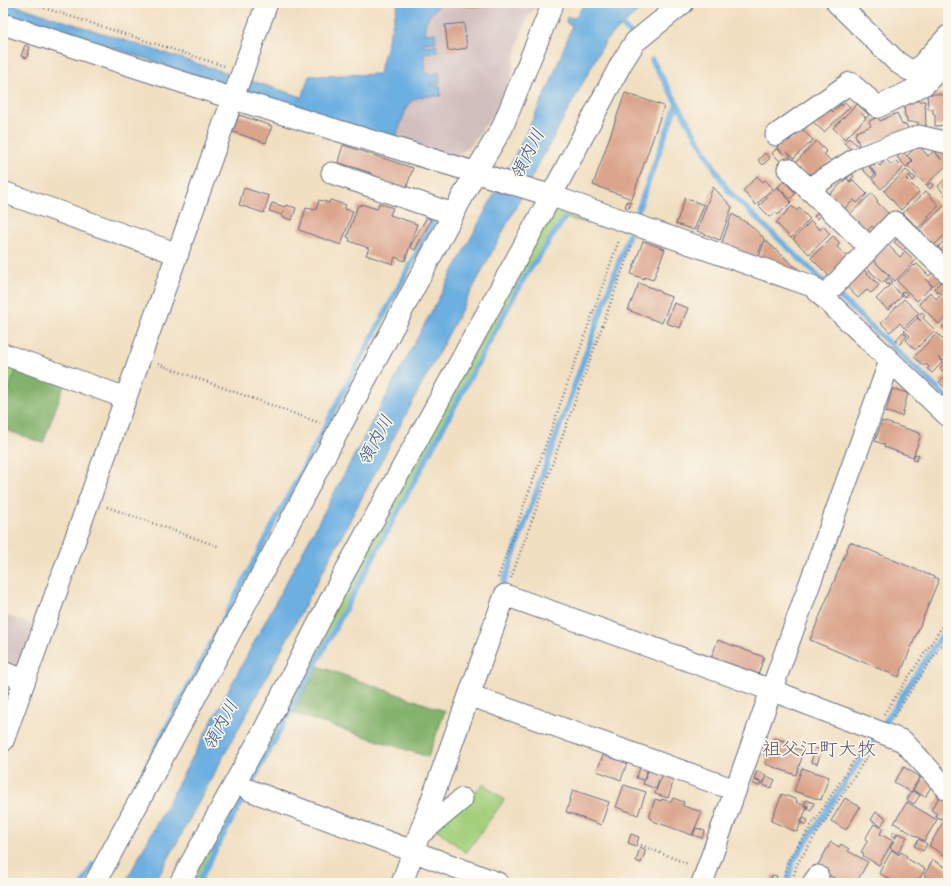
<svg xmlns="http://www.w3.org/2000/svg" width="951" height="886" font-family="Caveat,'Klee One',sans-serif">
<rect width="100%" height="100%" fill="#fbf7ec"/>
<filter id="ink" filterUnits="userSpaceOnUse"><feTurbulence type="fractalNoise" baseFrequency=".025" numOctaves="2"/><feDisplacementMap in="SourceGraphic" scale="8" xChannelSelector="R" yChannelSelector="G"/><feConvolveMatrix kernelMatrix="1 2 1 2 8 2 1 2 1" color-interpolation-filters="sRGB"/></filter>
<filter id="wash" filterUnits="userSpaceOnUse"><feTurbulence type="fractalNoise" baseFrequency=".012" numOctaves="4" result="noise"/><feDisplacementMap in="SourceGraphic" scale="16" xChannelSelector="R" yChannelSelector="G"/><feGaussianBlur stdDeviation="0.9" result="paint"/><feColorMatrix in="noise" values="0 0 0 0 0 0 0 0 0 0 0 0 0 0 0 0 0 1.4 0 .05"/><feComposite in="paint" operator="in"/></filter>
<g filter="url(#wash)">
<rect width="100%" height="100%" fill="#f1dfc1"/>
<path fill="#d1bfbe" d="M441 3H539L527 18 517 47 510 82 495 112 473 142 454 160 395 140 407 106 410 101 430 86V83L439 73 426 74 424 53 436 45 423 46V43L425 20Z
M3 614 38 627 11 702 3 699Z"/>
<path fill="#a4d07d" stroke="#60806e" d="M558 206 611 222 607 227 565 218 520 282 197 883H186L549 213Z
M3 360 18 366 3 405Z
M484 784 504 800 466 853 435 828Z"/>
<path fill="#83b26c" stroke="#4f7065" d="M18 366 65 383 43 443 3 429V405Z
M318 666 445 711 428 757 293 713Z"/>
<path fill="#6cafe1" stroke="#446fa0" d="M3 3H8L302 97 309 76 379 74 398 3H441C430 15 425 17 424 34L435 33 436 42 423 43V46L436 45 437 52 424 53 426 74 439 73 440 82 430 83V85H440L441 96C428 97 416 94 407 106L395 140 3 12Z
M585 3H648L606 40 535 171 287 639 155 883H125L510 165 550 84 572 27 566 22 567 17 575 18Z"/>
<g fill="none" stroke-linecap="round" stroke-linejoin="round">
<path stroke="#6cafe1" stroke-width="5.5" d="M618 21 631 34
M652 60 728 191 823 281
M637 213 677 103
M838 295 948 399
M502 587 629 234
M881 728 948 626
M142 774 433 222
M250 786 521 283 564 219
M83 883 93 864
M198 883 246 793
M788 883 792 863 876 736"/>
</g>
<g id="blocks">
<path fill="#dba48c" d="M467 3H504V5L467 8Z
M464 23 467 48 448 51 445 25Z
M25 45 30 47 27 58 21 56Z
M625 93 664 106 632 199 593 185Z
M927 94H940L948 99 947 125 935 126V114H933V109H928Z
M912 101H925L926 126 918 127V122H907V117H905L904 104H912Z
M845 102 850 107 824 132 813 122 823 112 829 108 833 112 841 104 842 106Z
M857 104 869 115 866 118 861 113 866 118 845 139 833 128Z
M897 113 902 125 906 124 908 129 860 147 855 134 857 133 856 132 871 126 869 121 878 117 880 121Z
M239 115 272 126 266 143 233 132Z
M801 128 813 140 794 158 787 152 791 156 783 164 772 153 777 148 783 154 777 147 786 138 789 141Z
M849 138 858 146 853 151 844 143Z
M816 141 827 152 824 154 831 161 818 175 813 176 810 173 808 176 795 163Z
M343 145 413 168 406 189 369 177 371 173 338 162Z
M916 147 918 149 920 147 928 156 934 151 942 160 936 153 940 149 948 158V160L945 163 947 165 926 185 908 166 913 161 907 156Z
M903 152 912 161 906 167 897 157Z
M765 153 770 158 763 165 758 160Z
M886 159 891 165 896 161 903 168 881 189 872 179 877 175 870 167 873 164 874 165 877 163 880 166Z
M867 165 875 174 871 178 862 169Z
M906 170 911 174 906 179 919 192 901 210 884 191Z
M852 174 854 176 850 181 847 178Z
M912 175 916 178 913 181 910 177Z
M757 176 763 182 765 180 773 188 756 205 743 191Z
M948 176V199L938 186Z
M847 178 850 182 853 180 867 194 857 203 854 200 844 209 830 194Z
M784 181 796 193 790 199 778 187Z
M931 183 933 185 930 189 927 186Z
M713 187 732 207 720 240 697 231Z
M777 187 791 202 778 215 776 212 770 217 759 206Z
M244 188 269 196 264 213 239 205Z
M926 191 939 206 928 216 929 218 918 228 903 213Z
M872 193 878 201 877 202 889 214 874 228 872 226 867 231 850 214Z
M685 198 704 205 694 230 676 224Z
M319 200 329 203 330 200 346 205 344 209 353 211 341 245 299 230 306 208 316 210Z
M627 201 631 202 629 208 625 207Z
M272 203 285 207 286 205 296 208 292 220 282 217 284 210 282 215 269 211Z
M379 203 393 208 390 215 417 224 405 261 395 257 393 264 366 255 369 248 349 241 350 238 347 237 358 205 361 206V204L377 209Z
M945 205 948 208V232L934 245 919 230Z
M792 206 797 211 799 208 810 219 791 238 776 223Z
M818 213 820 215 817 219 814 216Z
M732 214 749 224 764 238 757 258 721 245Z
M427 217 431 220 415 250 410 247Z
M811 221 820 230 823 226 830 234 809 254 793 239Z
M833 236 840 243 837 247 848 257 829 276 811 258Z
M948 237V258L938 247Z
M898 238 907 247 903 250 894 242Z
M765 240 804 275 758 260Z
M643 241 665 249 653 280 644 277V279L631 274Z
M887 244 900 257 905 251 915 261 895 281 872 259Z
M872 259 889 276 882 283 865 266Z
M917 264 929 276 933 272 941 279 933 286 925 279 932 286 917 301 897 281 914 265 915 266Z
M863 269 879 285 871 293 867 290 858 298 846 286Z
M889 278 892 281 888 285 885 282Z
M943 280 947 284 939 293 934 288Z
M639 283 660 291V293L672 297 662 323 628 310Z
M891 284 902 296 888 310 876 299Z
M904 291 907 294 905 297 901 293Z
M930 292 936 299 942 293 948 299V316L939 324 919 304Z
M904 299 919 313 904 328 900 323 890 332 881 323Z
M674 303 688 308 680 328 666 323Z
M922 312 925 315 923 318 935 330 915 350 906 340 910 336 904 331 917 318 921 321 917 317Z
M948 320V333L942 326Z
M903 332 907 336 900 344 896 340Z
M937 333 948 344V356L943 361 938 357 943 362 932 373 927 369 929 367 926 364 924 366 914 357Z
M948 360V391L939 382 946 375 940 368Z
M892 389 908 393 902 416 886 412Z
M882 421 920 433 919 434 921 435 913 457 884 447 885 445 875 441Z
M915 454 919 455 916 461 913 460Z
M850 542 939 579 899 677 810 640Z
M718 640 764 657 757 678 710 661Z
M774 738 788 742 787 746 804 751 796 775 765 764 768 756 764 755 767 746 771 747Z
M815 748 822 750 817 764 811 762Z
M603 755 627 763 621 780 597 771Z
M642 763 649 765 644 780 636 778Z
M650 766 663 771 656 789 643 784Z
M904 767 920 777 911 792 894 782Z
M802 768 829 777 821 800 794 791Z
M663 771 675 776 668 798 655 794Z
M757 771 766 775 763 783 754 779Z
M767 776 775 780 771 788 763 785Z
M921 777 932 785 925 797 913 790Z
M754 780 761 783 759 786 752 783Z
M624 785 646 792 638 815 616 807Z
M573 790 609 802 601 825 566 812Z
M912 791 920 795 914 804 907 800Z
M782 794 797 800 796 802 807 807 797 832 771 821Z
M941 794 948 798V811L943 818 942 817 941 819 935 816 937 814 931 810Z
M673 798 684 802 683 806 702 812 692 835 653 821V820L649 818 655 799 661 801 662 799 671 802Z
M845 798 860 807 846 830 831 821Z
M806 800 814 803 811 811 807 809 808 806 804 805Z
M907 802 937 820 924 841 894 823Z
M876 812 886 818 881 826 871 820Z
M803 818 808 820 806 825 801 823Z
M945 819 948 821V857L929 846Z
M874 824 883 828 880 834 893 841 879 865 863 856 864 853 861 852 868 840 865 839Z
M696 828 705 831 702 838 693 835Z
M894 832 897 834 895 837 891 835Z
M898 833 907 837 898 853 890 848Z
M631 834 639 837 636 846 628 843Z
M919 839 927 844 923 851 914 846Z
M831 842 839 847 841 844 849 849 848 851 868 862 856 883H843L816 868Z
M640 847 646 850 641 863 636 861Z
M892 850 899 855 901 852 907 856 906 858 925 869 917 883H897L879 873Z
M933 860 948 869V873L943 883H938L930 879 929 881 925 879 926 876 924 875Z
M772 875 777 876 775 883H770Z
M823 876 836 883H819Z"/>
</g>
</g>
<g filter="url(#ink)">
<use href="#blocks" fill-opacity="0" stroke="#666d81" stroke-width="1"/>
<g fill="none" stroke-linecap="round" stroke-linejoin="round">
<defs>
<path id="minor" d="M837 3 897 62 909 70 918 69 948 36
M3 24 234 99 549 195 812 286 948 416
M776 135 850 83 878 107 925 84 948 59
M788 169 870 248
M332 173 453 214
M808 189 855 159 919 136 948 143
M3 192 178 254
M823 297 895 222 948 273
M3 354 126 398
M3 672 25 680
M469 695 735 790
M3 741 267 3
M249 790 498 883
M419 835 462 799
M95 883 300 503 475 173 502 128 553 3
M180 883 263 732 340 581 551 196 621 64 635 42 683 3
M402 883 505 595 771 690 903 741 948 790
M702 883 890 361
M813 883 818 876"/>
</defs>
<use href="#minor" stroke="#666d81" stroke-width="23"/>
<path stroke="#666d81" stroke-width="2.5" stroke-dasharray="1 3" stroke-linecap="butt" d="M29 3 224 66
M158 364 320 423
M107 507 220 547
M498 578 619 240
M511 578 632 244
M884 714 948 618
M894 716 948 635
M641 845 688 864
M794 875 797 864 872 749
M783 883 788 861 863 747"/>
<use href="#minor" stroke="#fff" stroke-width="21"/>
</g>
</g>
<g text-anchor="middle" stroke-width="3.5" stroke-linejoin="round" paint-order="stroke">
<g font-size="18" font-style="italic" fill="#335585" stroke="#fbf7ec">
<text transform="translate(527 154) rotate(-63)" y="6">領内川</text>
<text transform="translate(375 440) rotate(-61)" y="6">領内川</text>
<text transform="translate(220 725) rotate(-61)" y="6">領内川</text>
</g>
<g font-size="19" fill="#5e586e" stroke="#fbf7ec">
<text x="819" y="755">祖父江町大牧</text>
</g>
</g>
<rect width="951" height="886" fill="none" stroke="#fbf7ec" stroke-width="16"/>
</svg>
